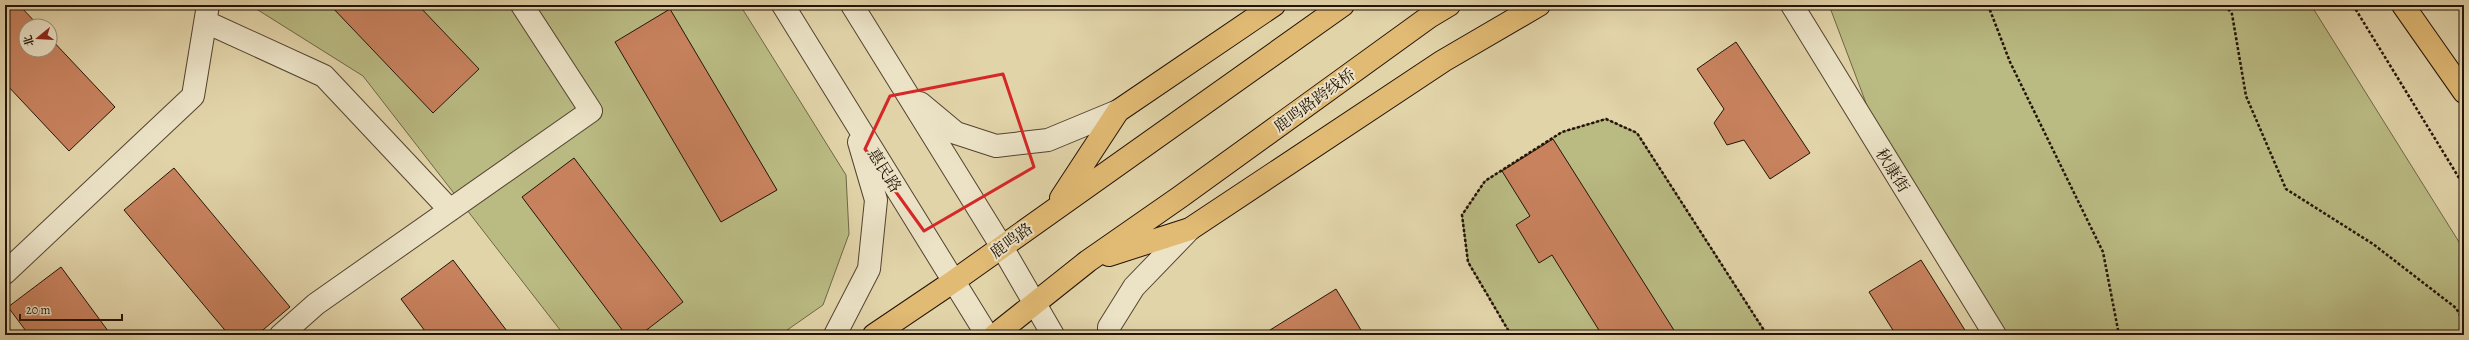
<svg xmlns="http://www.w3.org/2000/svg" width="2469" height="340" font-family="Alegreya,'Noto Serif SC',serif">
<rect width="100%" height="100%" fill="#e2d4a9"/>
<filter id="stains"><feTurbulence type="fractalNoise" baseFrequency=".005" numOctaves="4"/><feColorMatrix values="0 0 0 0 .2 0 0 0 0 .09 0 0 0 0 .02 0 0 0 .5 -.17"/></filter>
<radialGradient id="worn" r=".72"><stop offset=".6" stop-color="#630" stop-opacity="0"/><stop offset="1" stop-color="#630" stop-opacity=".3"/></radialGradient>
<path fill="#babb83" stroke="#6e6745" d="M250 5H740L846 175 849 234 823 305 780 335H564L363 76Z
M1829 5H2311L2464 250V335H2006L1869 111Z
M1606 119 1637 133 1767 335H1511L1468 262 1462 215 1485 181 1562 132Z"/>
<path fill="#c8825e" stroke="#231307" d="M5 5H19L39 26H26V50H50V38L115 107 69 151 5 83Z
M330 5H418L479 69 433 113Z
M670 9 777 190 721 222 615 42Z
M1736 42 1810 153 1770 179 1744 140 1727 145 1714 123 1724 109 1697 69Z
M1553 139 1677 335H1602L1552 255 1539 263 1516 225 1530 216 1502 171Z
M574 158 683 302 640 335H626L522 197Z
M174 168 290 307 257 335H229L124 210Z
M453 260 510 335H428L401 299Z
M1921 260 1968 335H1896L1869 292Z
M61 267 111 335H29L8 307Z
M1336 289 1364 335H1262Z"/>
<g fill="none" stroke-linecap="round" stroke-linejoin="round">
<defs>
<path id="minor" d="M783 5 987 335
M852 5 1002 247 1053 335
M1792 5 1995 335
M206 22 324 76 450 210
M920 103 956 133 996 146 1048 140 1118 111
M5 273 193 96 208 5
M281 335 316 304 591 111 522 5
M835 335 869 269 876 200 859 142
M1109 335V327L1134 287 1190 229"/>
<path id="major" d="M1061 198 1118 111 1274 5
M1109 255 1190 229 1443 61 1539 5
M874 335 954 281 1343 5
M995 335 1088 261 1180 197 1429 17 1449 5"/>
<path id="highway" d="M2403 5 2464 92"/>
</defs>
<use href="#minor" stroke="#534330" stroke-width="24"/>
<use href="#major" stroke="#231307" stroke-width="24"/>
<use href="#highway" stroke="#231307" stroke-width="24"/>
<path stroke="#231307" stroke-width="2.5" stroke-dasharray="3 2" stroke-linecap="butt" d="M1988 5 2010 62 2103 252 2119 335
M2225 5 2232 14 2246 96 2286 189 2373 244 2456 308 2464 322
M2353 5 2464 186
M1511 335 1468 262 1462 215 1485 181 1562 132 1606 119 1637 133 1767 335"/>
<use href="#minor" stroke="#ece3c7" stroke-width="22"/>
<use href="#major" stroke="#e1ba74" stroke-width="22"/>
<use href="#highway" stroke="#e1ba74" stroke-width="22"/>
</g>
<path fill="none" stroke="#d62828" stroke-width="3" stroke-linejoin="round" d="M1003 74 1034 167 924 231 865 149 890 96Z"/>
<g text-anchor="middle" stroke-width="4" stroke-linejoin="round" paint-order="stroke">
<g font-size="16" fill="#231307" stroke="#ece3c7">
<text transform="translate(1314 100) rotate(-36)" y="6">鹿鸣路跨线桥</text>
<text transform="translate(885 170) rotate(58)" y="6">惠民路</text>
<text transform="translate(1893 170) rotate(58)" y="6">秋康街</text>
<text transform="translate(1011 240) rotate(-36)" y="6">鹿鸣路</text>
</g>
</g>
<rect width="2469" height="340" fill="none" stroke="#e2d4a9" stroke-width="20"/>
<rect x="6" y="6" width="2457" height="328" fill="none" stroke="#231307" stroke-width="2"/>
<rect x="10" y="10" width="2449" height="320" fill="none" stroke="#231307"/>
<g transform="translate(38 38) rotate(252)"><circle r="19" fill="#ece3c7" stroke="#9c907a"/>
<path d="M0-3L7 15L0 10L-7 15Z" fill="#8f2418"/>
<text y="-6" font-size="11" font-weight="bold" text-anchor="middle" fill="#231307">北</text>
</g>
<path d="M20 314v6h102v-6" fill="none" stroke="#231307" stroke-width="2"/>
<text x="26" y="314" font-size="12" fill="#231307" stroke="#ece3c7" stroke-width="3" paint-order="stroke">20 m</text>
<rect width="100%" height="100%" filter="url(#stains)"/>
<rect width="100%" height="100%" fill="url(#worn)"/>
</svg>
